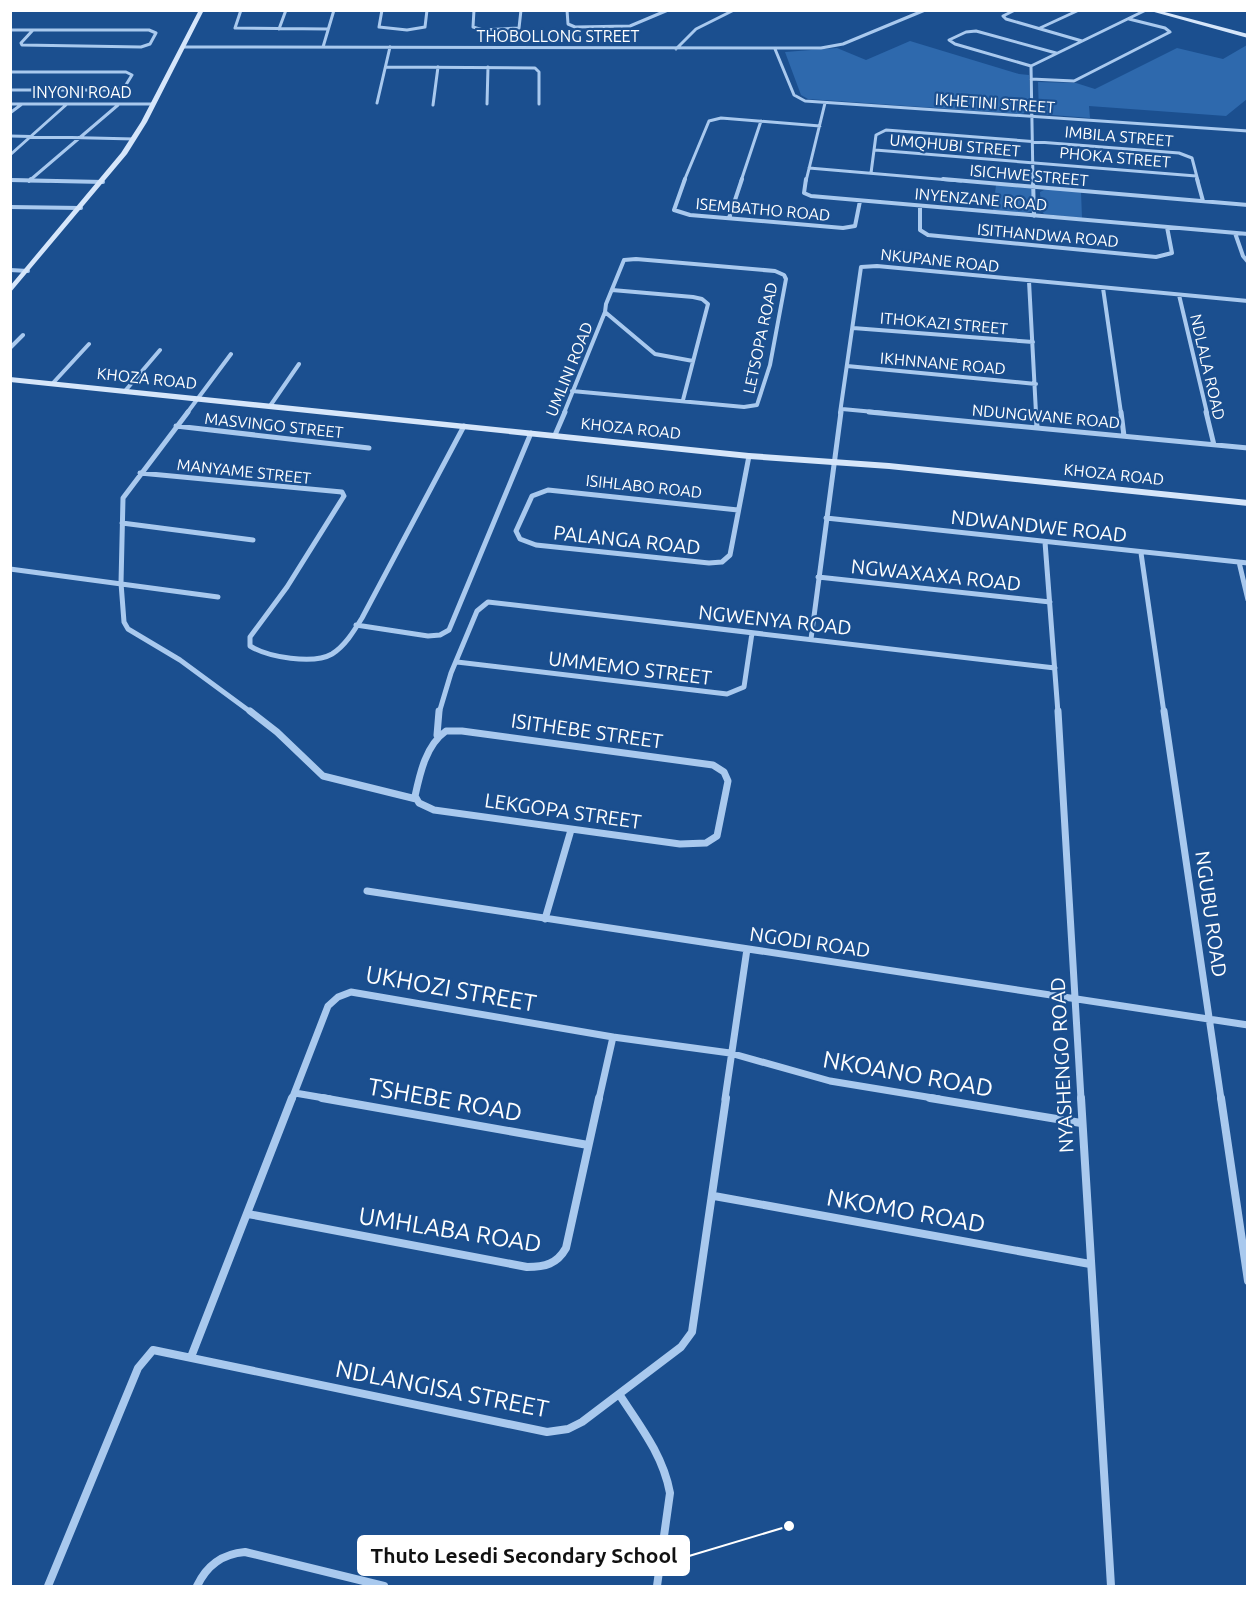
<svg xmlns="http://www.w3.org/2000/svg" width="1258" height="1597" font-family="Ubuntu,sans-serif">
<rect width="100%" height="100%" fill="#1b4f8f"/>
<path fill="#2e69ad" d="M910 41 1019 74 1029 75 1031 111 1021 114 808 99 801 95 785 52 837 48 866 60Z
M1247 45V99L1226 116 1089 106 1090 118 1039 114 1038 82 1076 83 1095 89 1177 48 1223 59Z
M996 185 1032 188V211L1025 213 993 210Z
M1046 189 1081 192 1082 218 1044 214 1041 210 1040 192Z"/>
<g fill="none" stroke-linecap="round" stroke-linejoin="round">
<path stroke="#a9c9ee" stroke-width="3" d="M241 10 235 28 327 29
M382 10 379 27 407 30 425 27 427 10
M474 10 473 27 483 30 519 28 521 10
M567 10 568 24 575 27 630 26 668 10
M1003 16 1006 19 1082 41
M1003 16 1015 10
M1040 28 1079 10
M279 29 286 10
M10 30H33
M33 30H149L156 33 150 44 141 47 22 45 21 43Z
M183 47 821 48 843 44 925 10
M323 47 334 10
M676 49 696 29 734 10
M775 49 794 95 805 101 1248 131
M1031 66 955 44 949 40 966 32 976 31 1056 53
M386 67 535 68 539 72V104
M10 72H126L132 75 124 88 117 90H10
M1031 79 1074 81 1170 32 1165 28 1129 19
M377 103 390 47
M10 104H153
M487 104 488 67
M433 105 438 67
M10 113 22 104
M10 136 134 139
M875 150 1196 176
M10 155 67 104
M809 168 961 181
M871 173 876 135 886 130 1179 153 1192 158 1198 181
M10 180 49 181
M29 181 118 105
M684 181 709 121 721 118 820 126
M741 181 761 121
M806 181 825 103
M1033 181 1031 66 1146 10"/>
<path stroke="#a9c9ee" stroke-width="4" d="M685 179 674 210 690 215 843 228 855 226 860 201
M806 179 804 193 811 196 1248 234
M943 179 1248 205
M1033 179 1034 216
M1197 179 1203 201
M10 180 103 182
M29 181 31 179
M920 206V230L928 235 1156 257 1172 253 1167 227
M10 207 81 208
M729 218 742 179
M1235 233 1243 256 1248 262
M10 270 28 271
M1029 281 1036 413
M1103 288 1121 413
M612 290 693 297 702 299 708 304 683 400
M1179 295 1207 413
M853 328 1033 342
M10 348 23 335
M847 366 1036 384
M53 383 89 344
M125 391 160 350
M572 391 744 407 757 405 770 365 786 279 784 275 775 271 636 259 624 260 606 304 605 312 655 354 693 361
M270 406 299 364
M842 409 885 413
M187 413 231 354
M564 413 605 312
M840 413 861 267 877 266 1248 301"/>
<path stroke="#a9c9ee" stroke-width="5" d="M188 412 123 498 121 583 124 622 128 629 180 660 252 713
M869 412 1248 448
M1036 412 1037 428
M1121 412 1124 436
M1206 412 1214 445
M176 426 369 448
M555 435 565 412
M140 473 342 492 344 496 287 587 250 637V646C268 657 313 665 332 654 345 646 354 631 362 618L464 426
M738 510 548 490 532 496 516 531 520 539 536 545 709 563 722 562 730 555 749 456
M826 518 1248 563
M122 523 253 540
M1045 542 1058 713
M1141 553 1164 713
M1239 562 1248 600
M10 569 218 597
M818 577 1050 602
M356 625 428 636 440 635 449 630 531 433
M811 639 841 412
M457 662 727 694 744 687 752 633
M439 713 451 673 477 611 488 602 1055 668"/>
<path stroke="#a9c9ee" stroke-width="7" d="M250 711 277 732 323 776 416 799
M1058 711 1081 1099
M1164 711 1221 1099
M446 731H462L713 765 724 772 728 781 717 836 706 843 680 844 434 810 419 803 415 796C420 773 426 745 446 731Z
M437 735 439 711
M367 891 1248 1025
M545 919 571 830
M295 1093 330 1099
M292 1099 328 1006 338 997 351 992 613 1037 730 1053 830 1081 939 1099
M599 1099 613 1037
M725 1099 747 949"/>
<path stroke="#a9c9ee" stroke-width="8" d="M322 1098 588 1145
M930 1098 1081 1123
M1081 1098 1111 1586
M1221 1098 1248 1281
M714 1196 1090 1264
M248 1214 527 1267C545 1267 557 1264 566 1248L599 1098
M191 1357 292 1098
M619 1394C640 1426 663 1455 670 1493L657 1586
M48 1586 138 1368 153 1350 547 1432 568 1429 582 1422 681 1347 692 1332 726 1098
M197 1586C207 1565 222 1554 245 1552L384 1586"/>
<path fill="#d6e6fa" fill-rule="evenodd" d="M199 10H204L147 122 127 154 10 293V286L121 153 141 122Z
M1147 10H1157L1248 34V38Z
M10 377 749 453 889 463 1248 500V506L889 469 749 459 10 382Z"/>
</g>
<g text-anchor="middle" stroke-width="4.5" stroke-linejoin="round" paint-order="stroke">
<g font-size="16" fill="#fff" stroke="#1b4f8f">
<text x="558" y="42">THOBOLLONG STREET</text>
<text x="82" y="98">INYONI ROAD</text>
<text transform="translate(995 103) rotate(4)" y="6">IKHETINI STREET</text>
<text transform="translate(1119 136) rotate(5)" y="6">IMBILA STREET</text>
<text transform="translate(955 145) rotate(5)" y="6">UMQHUBI STREET</text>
<text transform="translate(1115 157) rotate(5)" y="6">PHOKA STREET</text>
<text transform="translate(1029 175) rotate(5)" y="6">ISICHWE STREET</text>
<text transform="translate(981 199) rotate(5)" y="6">INYENZANE ROAD</text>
<text transform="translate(763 209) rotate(5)" y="6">ISEMBATHO ROAD</text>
<text transform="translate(1048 235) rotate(5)" y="6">ISITHANDWA ROAD</text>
<text transform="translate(940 260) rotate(6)" y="6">NKUPANE ROAD</text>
<text transform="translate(944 323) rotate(5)" y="6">ITHOKAZI STREET</text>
<text transform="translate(760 338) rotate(-78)" y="6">LETSOPA ROAD</text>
<text transform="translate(943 363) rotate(5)" y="6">IKHNNANE ROAD</text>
<text transform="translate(1208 367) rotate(77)" y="6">NDLALA ROAD</text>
<text transform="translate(569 369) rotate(-68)" y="6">UMLINI ROAD</text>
<text transform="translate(147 378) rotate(6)" y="6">KHOZA ROAD</text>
<text transform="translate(1046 416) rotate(5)" y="6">NDUNGWANE ROAD</text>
<text transform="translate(274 425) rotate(6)" y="6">MASVINGO STREET</text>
<text transform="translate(631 428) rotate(6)" y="6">KHOZA ROAD</text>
<text transform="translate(244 471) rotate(6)" y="6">MANYAME STREET</text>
<text transform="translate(1114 474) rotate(6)" y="6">KHOZA ROAD</text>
<text transform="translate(644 486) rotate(6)" y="6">ISIHLABO ROAD</text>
</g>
<g font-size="20" fill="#fff" stroke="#1b4f8f">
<text transform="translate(1039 526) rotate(6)" y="7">NDWANDWE ROAD</text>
<text transform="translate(627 540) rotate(6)" y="7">PALANGA ROAD</text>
<text transform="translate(936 575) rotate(6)" y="7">NGWAXAXA ROAD</text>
<text transform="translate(775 620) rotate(6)" y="7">NGWENYA ROAD</text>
<text transform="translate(630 668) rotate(7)" y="7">UMMEMO STREET</text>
<text transform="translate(587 731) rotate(8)" y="7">ISITHEBE STREET</text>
<text transform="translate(563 811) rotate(8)" y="7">LEKGOPA STREET</text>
<text transform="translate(1211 914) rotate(82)" y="7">NGUBU ROAD</text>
<text transform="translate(810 942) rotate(8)" y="7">NGODI ROAD</text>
<text transform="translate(1062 1065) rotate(-93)" y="7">NYASHENGO ROAD</text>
</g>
<g font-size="24" fill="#fff" stroke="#1b4f8f">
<text transform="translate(451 989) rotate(10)" y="8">UKHOZI STREET</text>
<text transform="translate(908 1074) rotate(10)" y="8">NKOANO ROAD</text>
<text transform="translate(445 1100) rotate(10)" y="8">TSHEBE ROAD</text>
<text transform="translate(906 1211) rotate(10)" y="8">NKOMO ROAD</text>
<text transform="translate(450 1230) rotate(9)" y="8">UMHLABA ROAD</text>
<text transform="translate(442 1389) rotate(11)" y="8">NDLANGISA STREET</text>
</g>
</g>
<path fill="none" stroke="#fff" stroke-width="2" d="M789 1526L689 1556"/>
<circle fill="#fff" stroke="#1b4f8f" stroke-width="2" cx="789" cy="1526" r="6"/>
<rect fill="#fff" stroke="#fff" stroke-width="2" x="358" y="1536" width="331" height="39" rx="6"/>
<g font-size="21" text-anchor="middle" font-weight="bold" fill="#111">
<text x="524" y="1563">Thuto Lesedi Secondary School</text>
</g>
<rect width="1258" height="1597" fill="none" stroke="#ffffff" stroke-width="24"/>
</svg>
